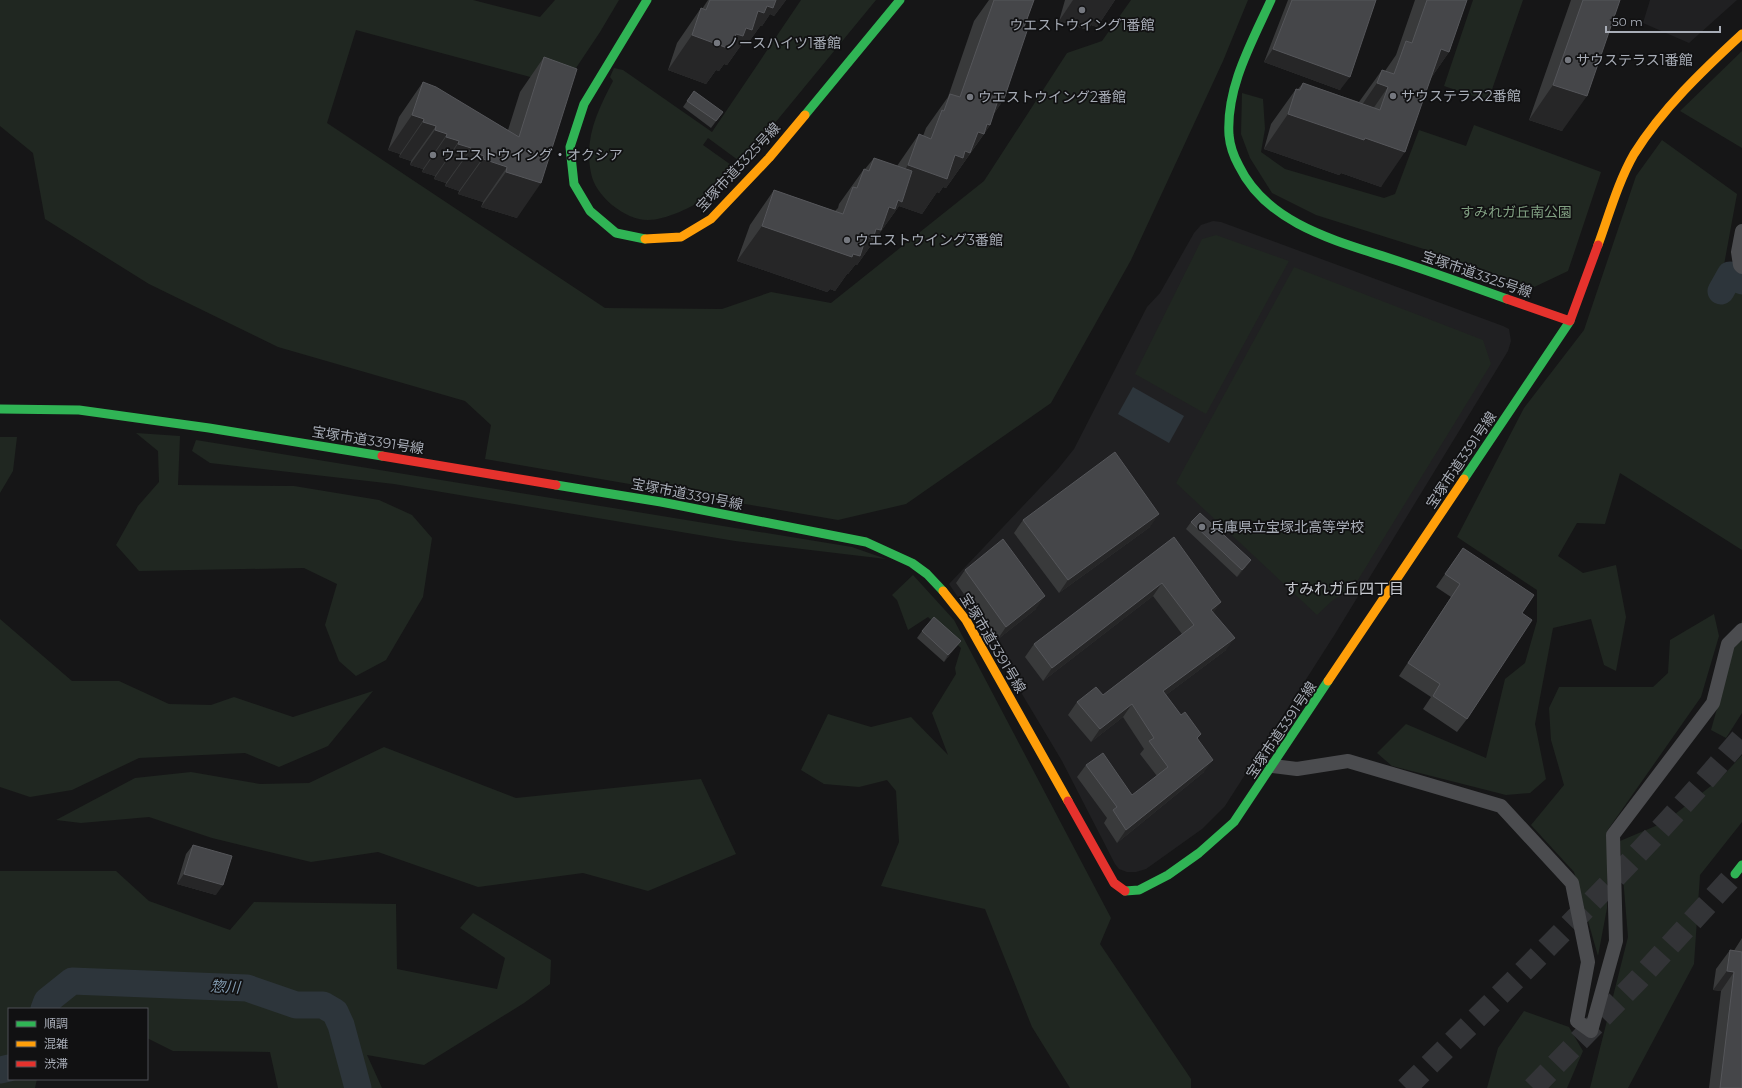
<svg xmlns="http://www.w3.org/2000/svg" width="1742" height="1088" font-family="Montserrat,'Noto Sans JP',sans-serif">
<rect width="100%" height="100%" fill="#161617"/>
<path fill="#202022" d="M1650 0H1737L1689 43 1643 23Z
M1213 221 1221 222 1503 326 1509 329 1511 341 1508 351 1335 634 1225 806 1202 829 1146 869 1136 872H1127L1119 869 1115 864 1062 761 1007 669 949 584 1058 469 1074 449 1147 307 1160 293 1194 233 1201 225Z"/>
<path fill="#202721" d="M0 0H473L540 17 555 0H619L600 32 564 86 356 30 327 123 605 308 722 309 771 292 831 303 984 181 1067 53 1102 41 1131 0H1248L1223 61 1131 260 1051 403 906 504 838 520 485 459 491 425 465 401 278 347 149 284 45 219 33 153 0 126Z
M801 0H876L742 163 708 138 703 145 734 167C725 177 717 188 707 196 694 207 665 220 648 220 625 220 595 196 591 173 584 138 597 112 613 81L610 77 614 68 623 70 712 132Z
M1473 0H1523L1488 101 1444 86Z
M1742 51V148L1680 111Z
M1242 93 1263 99 1265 129 1261 152 1285 169 1384 198 1395 194 1419 130 1466 146 1474 125 1601 172 1568 271 1530 289 1427 250 1316 215 1272 193 1250 158 1241 134Z
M1662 140 1737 194 1724 265 1742 288V550L1620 473 1605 524 1577 523 1558 556 1583 573 1616 565 1626 617 1616 671 1604 665 1591 619 1553 628 1535 724 1546 779 1530 793 1506 795 1392 766 1377 753 1406 724 1486 758 1505 679 1525 663 1537 621V590L1457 537 1524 408 1584 330 1636 176Z
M1216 235 1289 261 1206 414 1135 374 1202 239Z
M1294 267 1483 340 1491 364 1353 588 1333 600 1317 615 1176 483Z
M136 433 180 436 178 485 294 486 379 500 412 515 432 538 423 597 386 660 356 676 339 661 325 625 337 584 304 568 139 571 116 545 138 506 159 482 158 451Z
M0 437H17L13 471 0 493Z
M196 440 852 547 886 559 735 541 394 484 210 463 192 451Z
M913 575 954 620 1111 918 1100 944 1191 1079V1088H1070L1032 1027 985 909 881 886 899 842 896 791 887 780 859 787 824 784 801 770 828 714 871 727 911 717 948 755 932 713 956 674 955 668 961 648 928 617 908 630 897 600 892 595Z
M1714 614 1719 636 1701 697 1607 831V908L1598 956 1574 872 1531 825 1564 785 1551 740 1549 708 1559 687H1653L1668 673 1670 640Z
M0 619 72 681H119L169 704 211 705 234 697 293 717 373 691 328 746 279 767 245 753 139 758 72 790 30 797 0 787Z
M1742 619V713L1726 738 1711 730Z
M384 747 516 798 701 779 736 854 648 891 583 873 478 887 378 852 311 862 212 838 149 817 81 823 56 820 135 778 191 772 260 784 309 783Z
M1742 755V822L1700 875 1694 964 1628 1088H1590L1628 937 1620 841 1665 822 1721 778Z
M0 871H116L149 901 230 930 254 902 396 904 397 969 497 989 505 958 460 928 473 913 551 960 550 984 524 1003 424 1065 367 1055 382 1088H278L270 1052 173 1051 147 1038V1009H9V1079H37L35 1088H0Z
M1524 1011 1569 1027 1583 1051 1567 1088H1487L1498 1048Z"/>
<path fill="#2d353b" d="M1133 387 1184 416 1169 443 1118 414Z"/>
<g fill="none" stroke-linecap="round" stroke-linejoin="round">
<path stroke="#2d353b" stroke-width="27" d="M1721 291 1730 275 1742 281
M44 1009 47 1001 72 981 247 988 296 1005H323L335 1012 341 1025 358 1088
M0 1070 9 1068"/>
<path stroke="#333437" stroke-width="22" stroke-dasharray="22 11" stroke-linecap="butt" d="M1406 1088C1521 974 1637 861 1742 737
M1533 1088 1639 979 1735 874"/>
<path stroke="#4b4c4f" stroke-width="14" d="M1742 231 1738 252 1740 265 1742 267
M1273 766 1297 769 1348 761 1501 806 1572 883 1588 962 1577 1021 1591 1031 1616 941 1613 835 1713 703 1728 644 1742 630"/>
<path stroke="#30b455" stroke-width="9" d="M1271 0C1252 42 1226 87 1229 135 1230 146 1234 157 1239 166 1268 226 1341 242 1398 261 1434 273 1471 286 1507 299
M805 115 900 0
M645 239 616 233 590 211 574 184 570 147 584 104 647 0
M0 409 79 410 209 428 382 456
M1464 479 1570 321
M556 485 661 502 866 542 912 563 927 574 943 591
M1735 874 1742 865
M1125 891 1139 890 1168 875 1199 853 1234 822 1328 681"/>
<path stroke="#ff9f0a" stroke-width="9" d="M645 239 681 237 711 219 769 158 805 115
M1598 245C1609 215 1618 182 1634 154 1662 109 1703 70 1742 34
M943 591 966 620 1068 801
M1328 681 1464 479"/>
<path stroke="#e5322d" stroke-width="9" d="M1507 299 1570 321 1598 245
M382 456 556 485
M1068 801 1114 883 1125 891"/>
</g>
<path fill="#393a3b" d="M708 0H786L774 16 770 14 762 26 761 25 748 43 744 41 727 65 724 64 719 71 716 70 706 84 668 70 677 43 701 8 702 9Z
M989 0H1034L1023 30 1004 99 993 115 990 125 984 134 946 188 943 187 939 193 937 192 922 214 899 206 857 265H855L848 274H847L835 291 830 289 827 292 737 261 750 225 774 190 835 211 838 208 839 204 864 169H865L874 158 897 166 919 134 923 136 926 128 948 97 974 21Z
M1065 0H1115L1097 27 1091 25 1088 30 1059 21Z
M1288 0H1376L1340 90 1264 62Z
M1415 0H1467L1449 52 1431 78 1381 187 1341 173 1339 175 1264 149 1271 124 1296 89H1298L1303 83 1359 102 1382 70 1385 71 1396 55Z
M1571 0H1620L1562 131 1529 120Z
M544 57 517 218 481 207 483 202 458 194 459 191 445 186 446 183 434 179 435 176 422 172 423 169 410 165 411 161 399 157 400 154 388 150 399 117 423 82 508 130 520 92Z
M694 91 723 112 711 128 683 107Z
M1023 520 1150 527 1059 593 1014 533Z
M1191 522 1246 567 1237 577 1186 529Z
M1174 537 1213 613 1226 650 1166 695 1197 739 1204 772 1117 843 1104 823 1107 818 1077 777 1086 765 1132 795 1157 776 1140 754 1144 749 1123 717 1091 742 1068 715 1077 702 1103 695 1182 634 1153 596 1043 681 1025 657 1034 644Z
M1463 548 1522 613 1467 719 1457 732 1423 709 1431 697 1399 676 1451 597 1436 587Z
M965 570 1036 609 997 640 956 583Z
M922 631 961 641 956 647 944 662 917 638Z
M193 845 216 895 177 884 186 854Z
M1742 938V1088H1709L1721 991 1713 990 1716 969 1730 950 1734 951 1735 949Z"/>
<path fill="#262627" d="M772 0H786L774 16 770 14 762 26 761 25 748 43 744 41 727 65 724 64 719 71 716 70 706 84 668 70 692 35 736 34 758 11Z
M1073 0H1115L1097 27 1091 25 1088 30 1059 21Z
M1273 49 1350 77 1340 90 1264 62Z
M1441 49 1449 52 1425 87Z
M1377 83 1388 87 1364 122 1353 118Z
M1553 85 1587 96 1562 131 1529 120Z
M999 97 1004 99 980 133 987 124 990 125 946 188 943 187 939 193 937 192 922 214 899 206 857 265H855L848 274H847L835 291 830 289 827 292 737 261 762 226 851 257 884 200 908 165 955 155Z
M1288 114 1365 138 1405 152 1381 187 1341 173 1339 175 1264 149Z
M412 115 424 119 400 154 388 150Z
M423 122 436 126 411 161 399 157Z
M435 130 447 134 423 169 410 165Z
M446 137 459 141 435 176 422 172Z
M458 144 471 148 446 183 434 179Z
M470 151 484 156 459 191 445 186Z
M483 159 507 167 483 202 458 194Z
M506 172 541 183 517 218 481 207Z
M1159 514 1150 527 1059 593 1068 580Z
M1251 560 1246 567 1237 577 1242 570Z
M1162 583 1153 596 1043 681 1052 668Z
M1045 596 1036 609 997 640 1006 627Z
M1221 602 1212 615 1211 610Z
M1235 638 1226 650 1154 704 1163 691Z
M961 641 956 647 944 662 948 655Z
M1132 704 1123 717 1091 742 1100 729Z
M1213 760 1204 772 1117 843 1126 830Z
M184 874 223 885 216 895 177 884Z
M1727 971 1734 972 1721 991 1713 990Z"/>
<path fill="#454649" stroke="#55565a" d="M710 0H776L773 8 767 6 764 13 758 11 752 30 746 28 743 36 736 34 730 49 692 35 701 8 706 10Z
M994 0H1034L1023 30 1027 31 1004 99 999 97 990 125 987 124 984 134 978 132 970 153 965 151 963 158 955 155 947 179 908 165 919 134 931 139 942 110 944 111 950 94 960 97Z
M1292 0H1376L1350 77 1273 49Z
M1427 0H1467L1449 52 1441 49 1405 152 1365 138 1364 140 1288 114 1296 89 1300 90 1303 83 1380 110 1388 87 1377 83 1382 70 1394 74 1406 41 1412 43Z
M1583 0H1620L1587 96 1553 85Z
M544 57 577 69 541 183 506 172 507 167 483 159 484 156 470 151 471 148 458 144 459 141 446 137 447 134 435 130 436 126 423 122 424 119 412 115 423 82 436 87 519 137Z
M694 91 723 112 716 121 687 101Z
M874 158 912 171 902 202 898 200 895 209 889 207 881 230 876 229 873 239 866 237 860 256 853 254 852 257 762 226 774 190 843 214 853 187 857 188 864 169 869 171Z
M1115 452 1159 514 1068 580 1023 520Z
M1200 513 1251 560 1242 570 1191 522Z
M1174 537 1221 602 1211 610 1235 638 1163 691 1181 715 1185 712 1201 734 1197 738 1213 760 1126 830 1113 810 1117 807 1086 765 1103 753 1132 795 1168 767 1149 741 1154 738 1132 704 1100 729 1077 702 1096 687 1103 695 1194 625 1162 583 1052 668 1034 644Z
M1003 539 1045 596 1006 627 965 570Z
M1463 548 1534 595 1522 613 1532 620 1467 719 1433 696 1440 684 1408 663 1460 584 1445 574Z
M934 617 961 641 948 655 922 631Z
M193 845 232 856 223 885 184 874Z
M1730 950 1742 952V1088H1720L1734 972 1727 971Z"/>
<g fill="#75787f" stroke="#111112" stroke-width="1.5">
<circle cx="1082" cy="10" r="4"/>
<circle cx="717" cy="43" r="4"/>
<circle cx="1568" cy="60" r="4"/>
<circle cx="1393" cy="96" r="4"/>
<circle cx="970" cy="97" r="4"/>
<circle cx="433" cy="155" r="4"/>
<circle cx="847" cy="240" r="4"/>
<circle cx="1202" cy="527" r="4"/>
</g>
<g text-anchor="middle" stroke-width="3.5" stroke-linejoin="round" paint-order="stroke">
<g font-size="14" fill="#a8adb7" stroke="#111112" text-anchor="start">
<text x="1082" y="30" text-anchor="middle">ウエストウイング1番館</text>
<text x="725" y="48">ノースハイツ1番館</text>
<text x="1576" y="65">サウステラス1番館</text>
<text x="1401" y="101">サウステラス2番館</text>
<text x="978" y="102">ウエストウイング2番館</text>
<text x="441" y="160">ウエストウイング・オクシア</text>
<text x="855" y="245">ウエストウイング3番館</text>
<text x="1210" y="532">兵庫県立宝塚北高等学校</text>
</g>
<g font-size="14" fill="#a8adb7" stroke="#111112">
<text transform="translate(738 167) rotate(-47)" y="5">宝塚市道3325号線</text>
<text transform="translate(1477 274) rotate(19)" y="5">宝塚市道3325号線</text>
<text transform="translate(368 440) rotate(9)" y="5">宝塚市道3391号線</text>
<text transform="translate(1461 460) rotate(-56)" y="5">宝塚市道3391号線</text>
<text transform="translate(687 494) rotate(11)" y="5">宝塚市道3391号線</text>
<text transform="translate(993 643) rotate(59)" y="5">宝塚市道3391号線</text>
<text transform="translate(1281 730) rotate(-56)" y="5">宝塚市道3391号線</text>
</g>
<g font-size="14" fill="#81a082" stroke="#111112">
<text x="1516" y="217">すみれガ丘南公園</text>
</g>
<g font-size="15" fill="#c9ccd3" stroke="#111112">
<text x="1344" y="594">すみれガ丘四丁目</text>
</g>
<g font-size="15" font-style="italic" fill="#819aaf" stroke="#111112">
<text transform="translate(225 987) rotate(3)" y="5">惣川</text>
</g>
</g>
<rect x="8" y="1008" width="140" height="72" fill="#111112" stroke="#4d4f54"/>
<rect x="16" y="1021" width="20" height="6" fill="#30b455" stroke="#4d4f54"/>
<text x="44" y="1028" font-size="12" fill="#a8adb7">順調</text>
<rect x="16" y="1041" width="20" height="6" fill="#ff9f0a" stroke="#4d4f54"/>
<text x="44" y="1048" font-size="12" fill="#a8adb7">混雑</text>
<rect x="16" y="1061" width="20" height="6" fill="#e5322d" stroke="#4d4f54"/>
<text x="44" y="1068" font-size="12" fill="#a8adb7">渋滞</text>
<path d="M1606 26v6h114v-6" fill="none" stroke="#a8adb7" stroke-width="2"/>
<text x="1612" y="26" font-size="12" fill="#a8adb7" stroke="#111112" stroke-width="3" paint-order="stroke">50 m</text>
</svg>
